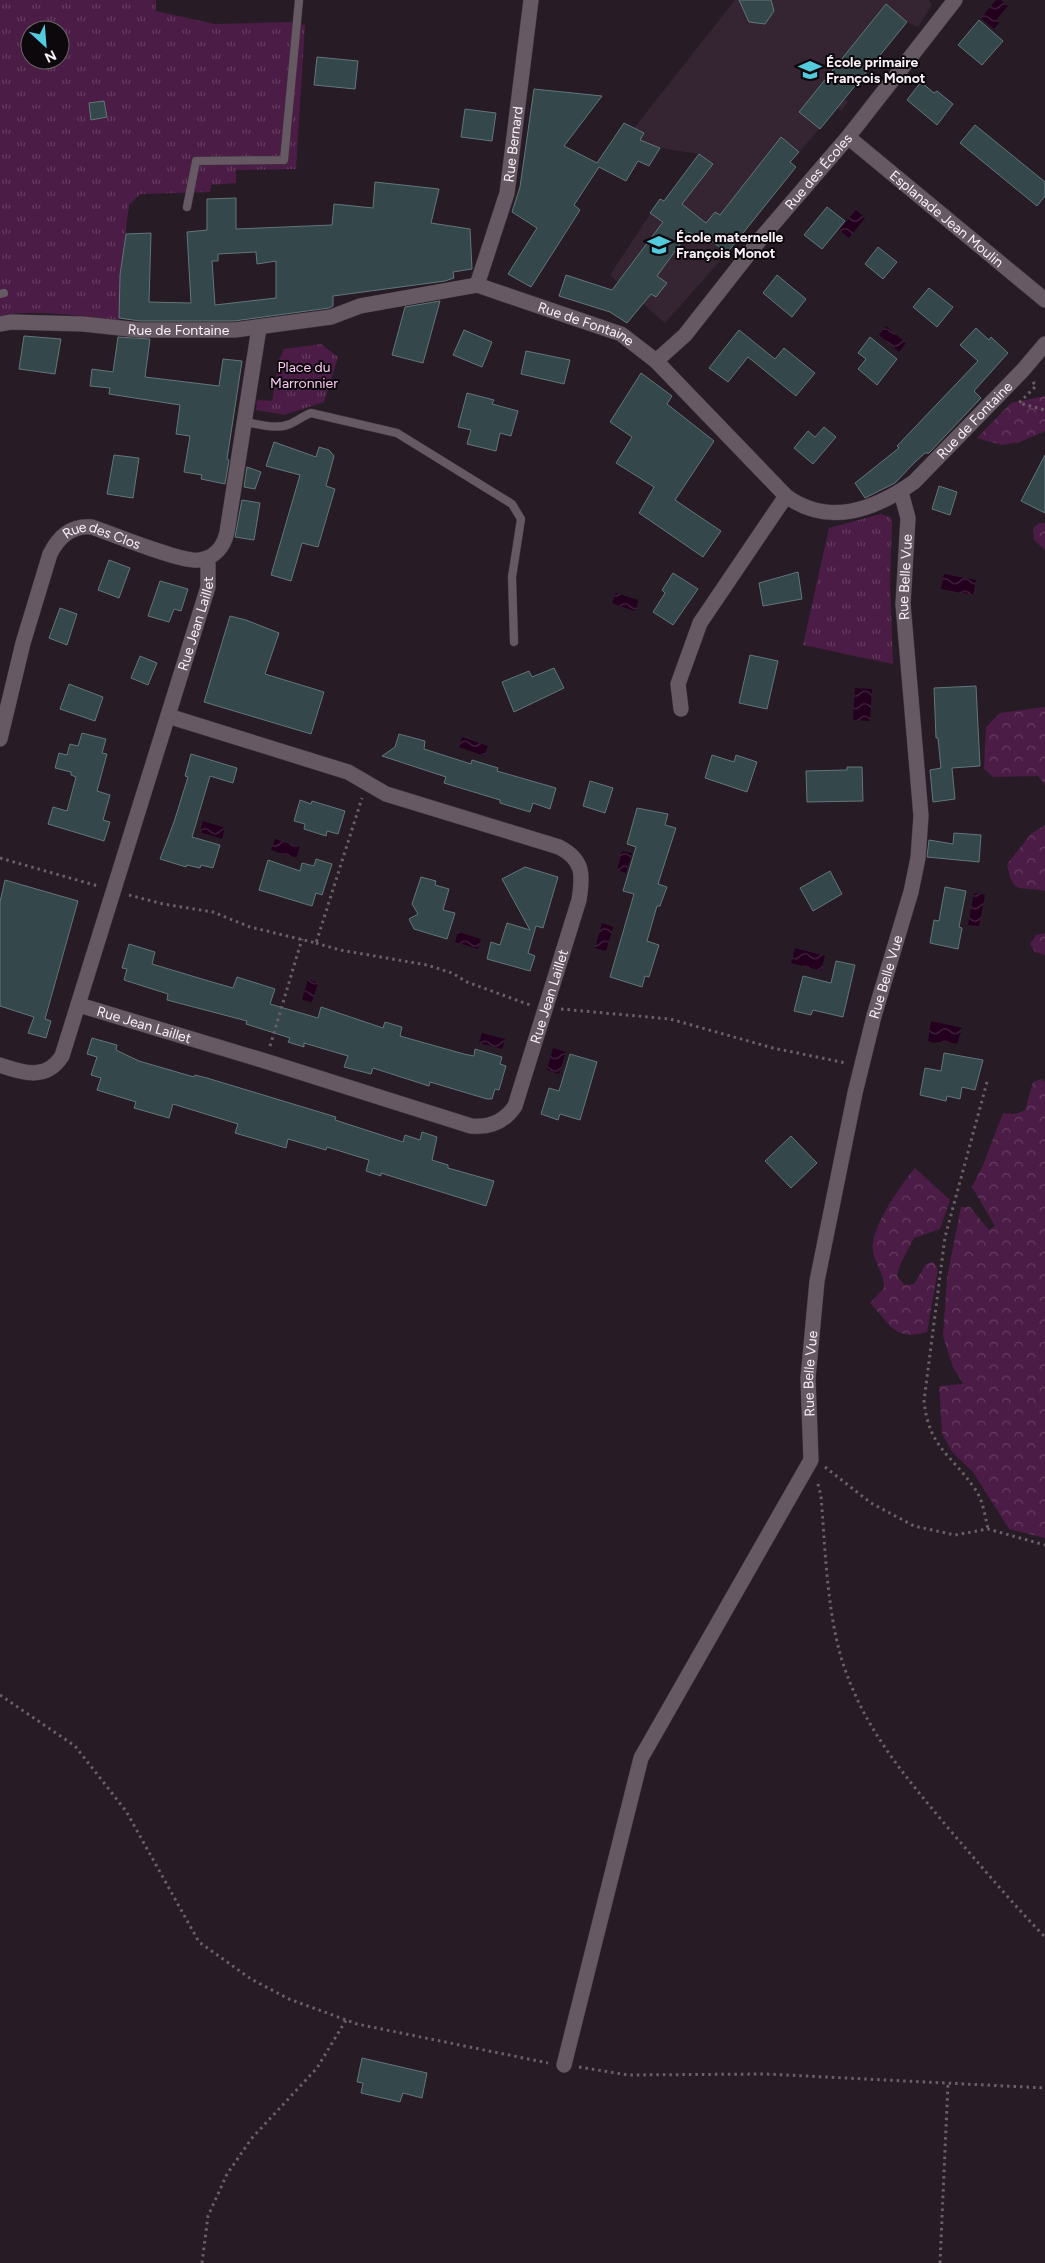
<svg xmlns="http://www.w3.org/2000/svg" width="1045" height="2263" font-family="Figtree,sans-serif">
<defs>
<pattern id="grass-tufts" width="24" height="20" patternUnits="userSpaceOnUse" patternTransform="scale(1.25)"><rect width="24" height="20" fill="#4b1c45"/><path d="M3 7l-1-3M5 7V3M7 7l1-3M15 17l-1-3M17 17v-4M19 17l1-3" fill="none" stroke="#663d61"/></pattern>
<pattern id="forest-crowns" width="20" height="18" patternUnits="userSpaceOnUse" patternTransform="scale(1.25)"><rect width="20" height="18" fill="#4b1c45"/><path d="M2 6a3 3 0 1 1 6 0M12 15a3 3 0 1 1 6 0" fill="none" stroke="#663d61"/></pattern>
<pattern id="water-waves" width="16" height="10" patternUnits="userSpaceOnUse" patternTransform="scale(1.25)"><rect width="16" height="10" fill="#22001e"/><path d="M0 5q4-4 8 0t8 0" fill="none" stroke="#43263f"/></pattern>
</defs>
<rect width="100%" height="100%" fill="#271c25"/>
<path fill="#352532" d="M735 0H929L932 5 918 27 907 22 844 99 848 102 841 111 837 108 791 162 796 167 727 253 665 323 610 275 660 199 664 201 699 154 660 148 640 140 644 133 634 128Z"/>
<path fill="url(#grass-tufts)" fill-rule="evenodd" d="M0 0H156V11L215 24 291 22 305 25 296 169 236 170V183L211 185 210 192 140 194 129 205 120 275 119 321C83 317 35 308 0 316ZM30 30H60V60H30Z
M321 344 338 357 324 402 284 415 256 410 257 400 272 401 279 360 284 349Z
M881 514 890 517 892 522 890 585 893 664 803 645 829 528Z"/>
<path fill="url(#forest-crowns)" d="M1045 396V431L1020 442 1002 445 977 438 1011 403Z
M1039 523H1045V550L1034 540 1033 528Z
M1045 707V785L1038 776 993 777 984 769 986 727 1000 713Z
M1045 825V891C1020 885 1013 897 1007 864L1031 834Z
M1045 933V955L1035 952 1030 944 1036 935Z
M1042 1079 1045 1082V1538L1009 1529 973 1472 952 1452 942 1433 939 1386 963 1384 953 1367 943 1336 947 1278 961 1207H970L989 1230 995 1226 972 1187 983 1165 1003 1113 1016 1114 1025 1110 1033 1082Z
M915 1168 950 1200 940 1229 914 1238 901 1263 897 1276 905 1285 914 1284 926 1264 933 1262 938 1269 927 1332C894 1341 892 1326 870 1303L884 1288C884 1272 875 1265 873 1251 869 1229 901 1185 915 1168Z"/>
<path fill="url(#water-waves)" d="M996 0H1001L1008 6 997 19 999 23 994 29 981 18Z
M856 210 865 218 849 238 839 230Z
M886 326 906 343 899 352 879 335Z
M944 574 976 580 973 595 941 589Z
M616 593 638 600 637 609 634 611 612 603Z
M855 688 872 689 870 721 853 720Z
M462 737 488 746 484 756 459 747Z
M203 821 225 828 222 839 200 832Z
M275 839 300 847 296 858 271 850Z
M622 851 632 853 626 873 617 870Z
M974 893 985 895 979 926 968 925Z
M602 923 613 927 606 951 595 948Z
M458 932 481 939 478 949 455 942Z
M795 948 825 956 821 971 791 963Z
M308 979 318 983 312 1002 302 1000Z
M931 1021 962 1028 957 1044 944 1041 934 1043 928 1041Z
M482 1033 505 1039 502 1049 479 1043Z
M553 1048 566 1052 559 1074 547 1070Z"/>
<path fill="#34474a" stroke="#627679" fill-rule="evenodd" d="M739 0H771L774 11 765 24 749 22Z
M886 4 907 22 820 129 799 112Z
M979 20 1003 41 982 65 958 45Z
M317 57 358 61 355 89 314 85Z
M921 82 934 93 937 91 953 104 937 125 907 100Z
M534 89 602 96 564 146 597 163 624 123 644 133 640 140 660 148 649 166 638 161 626 181 599 167 574 205 580 210 531 287 508 274 537 228 512 212 520 187Z
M104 101 107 117 91 120 89 103Z
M465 109 496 113 492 141 461 137Z
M975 125 1045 182V196L1037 206 960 143Z
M781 137 799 152 790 162 796 167 727 253 704 235 700 240 689 232 657 276 667 283 656 297 651 294 627 323 610 312 559 296 566 275 612 290 663 222 650 213 660 199 664 201 699 154 713 164 682 204 706 223 715 212 720 215Z
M375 182 439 189 431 223 470 229 472 269 453 272 454 278 445 281 333 296V306L329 308 234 321H140L119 318 120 275 126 234 151 233 149 302 191 303 187 232 207 230V199L236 198V229L332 225 334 204 373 208ZM256 252 257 264 276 261V298L215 305 212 261H218V254Z
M827 207 845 221 822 249 804 235Z
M878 247 897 262 883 279 865 264Z
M777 275 806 299 792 317 763 293Z
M929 288 953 307 937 327 913 307Z
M440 301 423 363 392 355 405 307Z
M976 328 989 340 991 337 1008 353 974 391 981 398 929 453H925L914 463 895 483 865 498 855 483 899 448 897 446 978 361 960 345Z
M464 330 492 342 482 367 453 355Z
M739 330 775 359 784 348 815 373 796 396 748 357 728 382 709 368Z
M24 336 61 339 55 374 19 369Z
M118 337 150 339 145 377 219 386 223 359 242 361 227 459 229 460 225 484 201 479 202 475 184 472 190 436 176 434 180 405 109 394 110 388 90 386 92 369 113 372Z
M870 337 897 359 877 385 858 369 866 359 858 353Z
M526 351 570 360 564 384 521 374Z
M641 373 672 396 667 404 714 441 675 500 721 531 703 557 639 513 654 487 616 463 632 437 610 422Z
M467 393 494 400 492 404 518 411 511 436 500 433 496 451 467 444 471 430 458 427Z
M824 427 836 437 813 464 794 448 808 431 815 437Z
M274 442 316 457 319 447 329 450 334 456 326 486 335 489 318 547 302 543 291 581 271 575 300 475 266 466Z
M114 455 139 458 133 498 107 494Z
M1045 455V513L1021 501Z
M247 467 261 472 255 489 244 487Z
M939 486 957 492 950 515 932 509Z
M242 500 260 503 254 540 235 537Z
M109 560 130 568 119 598 98 590Z
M798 572 802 599 763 606 759 583Z
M673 573 698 589 673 625 653 612 665 593 662 590Z
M160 581 188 589 181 611 174 609 169 622 148 616Z
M60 608 77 614 67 645 49 638Z
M230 616 246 620 279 633 265 674 324 692 311 734 204 702Z
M750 655 778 661 767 709 739 703Z
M140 656 157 663 148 685 131 678Z
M554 668 564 688 514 712 502 682 529 671 532 677Z
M69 684 103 697 95 721 60 709Z
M976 686 980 766 952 768 955 799 933 802 930 770 941 768 938 738H936L934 688Z
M82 733 106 739 102 753 107 754 97 791 110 795 103 820 110 822 104 841 48 824 53 807 67 811 76 777 71 775V772L55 768 59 753 67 755 70 744 78 746Z
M399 734 425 741 424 749 471 764 472 760 498 768 497 771 556 788 550 809 533 803 530 812 500 803V800L444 783 446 777 382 756 395 747Z
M191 754 237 768 233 783 210 776 192 837 220 845 213 868 201 865 200 868 187 865 186 867 160 859 174 822 188 777 185 776Z
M712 755 734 762 736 755 757 762 747 792 705 778Z
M847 767H862L863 801 807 802 806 771 847 770Z
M590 781 613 788 605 813 583 806Z
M300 800 311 804 312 801 345 811 338 834 327 831 326 836 304 829 305 824 294 821Z
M637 808 668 814 665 825 676 828 658 884 667 887 660 906H657L647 941 659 945 649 977 645 976 642 987 610 977 634 894 623 891 636 847 627 844Z
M954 833 981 835 979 862 927 857 929 840 953 844Z
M316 859 332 864 322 895 316 893 312 906 259 890 268 860 300 871 302 863 314 866Z
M525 867 558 877 543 928 536 926 528 953 535 956 530 971 487 959 491 942 500 945 507 923 530 930 502 879Z
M830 871 842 894 813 911 800 888Z
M421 877 436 881 435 885 449 889 443 910 455 913 447 939 414 929 409 919 418 914 412 904Z
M5 880 78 901 45 1019 51 1021 46 1038 28 1033 34 1017 0 1006V902Z
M945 887 966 891 959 927 962 928 958 949 930 943 934 920 939 921Z
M129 944 155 952 152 964 212 982 233 988 237 977 275 989 270 1004 318 1018 321 1007 383 1028 385 1022 402 1027 400 1036 464 1054 474 1056 475 1049 502 1057 500 1064 506 1066 499 1090 495 1089 492 1099H487L430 1082 429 1086 373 1068 371 1074 344 1067 348 1056 304 1043V1047L288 1042 290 1038 246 1024 247 1021 167 1000 168 994 124 980 127 969 122 968Z
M836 961 855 965 843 1017 813 1010 811 1015 794 1011 803 976 831 983Z
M92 1038 117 1045 116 1050 139 1061 194 1077 195 1075 207 1078 336 1117 335 1120 403 1142 405 1135 420 1140 422 1132 437 1137 432 1160 448 1165V1168L494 1181 486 1206 381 1173V1176L366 1171 369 1160 327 1147 326 1150 288 1139 286 1148 235 1133 238 1124 173 1104 169 1118 134 1108 136 1102 97 1090 101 1078 91 1075 97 1057 87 1054Z
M944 1053 983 1060 975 1090 962 1087 960 1099 947 1096 946 1101 920 1095 925 1068 941 1071Z
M570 1054 597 1062 580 1120 560 1114 558 1120 541 1114 549 1088 559 1091Z
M791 1136 817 1163 791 1188 765 1161Z
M362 2058 427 2073 422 2098 403 2093 400 2102 361 2093 363 2083 357 2082Z"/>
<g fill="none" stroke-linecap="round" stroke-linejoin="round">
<defs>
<path id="lane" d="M187 207 196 161 284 160 299 0
M0 294 4 293
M245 422C259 424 276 430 290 424 297 421 303 416 311 413L397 433 512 504 521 519 512 577 514 642"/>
<g id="street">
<path id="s1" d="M848 137 1045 300"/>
<path id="s2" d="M477 285 507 193 531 0"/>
<path id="s3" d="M0 324 11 322 83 324 139 330H235L331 317 360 306 477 285 621 334 634 344 656 361 786 496C829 527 874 510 914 482L1023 370 1045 344"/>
<path id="s4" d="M656 361 685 335 762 237 848 137 955 0"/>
<path d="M681 709 678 684 700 623 786 496"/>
<path id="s5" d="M0 739 23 643 50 554C59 536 72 525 92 527 112 534 183 563 199 560 215 558 224 546 227 532L259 328"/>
<path id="s6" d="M79 1005 265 1061 471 1126C490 1128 505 1121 515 1106L579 900C583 875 584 860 559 847L386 794 348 772 168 716"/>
<path id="s7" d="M0 1065C24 1073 46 1081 62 1056L208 587V564L206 559"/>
<path id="s8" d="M564 2065 641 1758 811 1460 808 1378 817 1281 855 1093 874 1016 911 892 918 858 921 816 903 604 908 518 901 492"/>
</g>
</defs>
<use href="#lane" stroke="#3e363d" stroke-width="9"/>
<use href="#street" stroke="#3e363d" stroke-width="16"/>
<path stroke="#6a6068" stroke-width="3" stroke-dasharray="2.5 4" stroke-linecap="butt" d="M1033 382 1036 386 1019 403 1045 410
M0 858 98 886
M129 895 163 904 213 912 250 927 316 943 362 798
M316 943 340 950 427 965 452 973 467 982 530 1005
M561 1009 670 1019 773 1048 846 1063
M270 1046 302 939
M987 1082 945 1237 924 1401C929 1448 951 1454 975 1489 983 1500 985 1516 988 1529
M825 1467 871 1503 914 1526 955 1535 988 1529 1045 1545
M818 1484 821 1496C825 1546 827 1609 841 1657 862 1727 904 1775 949 1829 981 1866 1011 1902 1045 1937
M0 1695 75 1746 126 1811 199 1942 251 1979 289 1999 357 2024 548 2063
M579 2067 628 2075 766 2074 1045 2088
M202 2263 208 2216 227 2174 252 2138 317 2068 346 2020
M940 2263 948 2083"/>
<use href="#lane" stroke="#665963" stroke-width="8"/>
<use href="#street" stroke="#665963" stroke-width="15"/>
</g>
<defs>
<symbol id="school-bare" viewBox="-9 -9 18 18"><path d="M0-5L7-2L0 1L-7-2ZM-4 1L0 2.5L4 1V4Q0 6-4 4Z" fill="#54cadd" stroke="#0d080c" stroke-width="2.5" paint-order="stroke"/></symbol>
</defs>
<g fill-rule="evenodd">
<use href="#school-bare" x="794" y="54" width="32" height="32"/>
<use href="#school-bare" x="643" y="229" width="32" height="32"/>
</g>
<g text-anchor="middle" stroke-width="4" stroke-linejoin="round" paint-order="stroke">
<g font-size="14" font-weight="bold" fill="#f8f0f7" stroke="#0d080c" text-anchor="start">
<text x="826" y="67">École primaire<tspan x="826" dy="16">François Monot</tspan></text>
<text x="676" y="242">École maternelle<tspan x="676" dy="16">François Monot</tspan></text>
</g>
<g font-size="14" fill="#f8f0f7" stroke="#0d080c">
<text dy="5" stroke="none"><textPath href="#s2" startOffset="146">Rue Bernard</textPath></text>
<text dy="5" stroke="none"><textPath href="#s4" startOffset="250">Rue des Écoles</textPath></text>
<text dy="5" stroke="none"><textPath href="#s1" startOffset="128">Esplanade Jean Moulin</textPath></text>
<text dy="5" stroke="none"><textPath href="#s3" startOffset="598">Rue de Fontaine</textPath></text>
<text dy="5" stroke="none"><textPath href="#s3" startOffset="179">Rue de Fontaine</textPath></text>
<text dy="5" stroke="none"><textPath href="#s3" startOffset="1091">Rue de Fontaine</textPath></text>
<text dy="5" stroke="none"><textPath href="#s5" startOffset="256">Rue des Clos</textPath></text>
<text dy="5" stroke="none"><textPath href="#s8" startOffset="1556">Rue Belle Vue</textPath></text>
<text dy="5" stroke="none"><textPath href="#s7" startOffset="522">Rue Jean Laillet</textPath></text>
<text dy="5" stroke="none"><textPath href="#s8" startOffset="1151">Rue Belle Vue</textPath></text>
<text dy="5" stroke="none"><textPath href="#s6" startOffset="576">Rue Jean Laillet</textPath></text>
<text dy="5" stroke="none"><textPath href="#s6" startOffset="68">Rue Jean Laillet</textPath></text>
<text dy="5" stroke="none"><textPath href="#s8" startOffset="746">Rue Belle Vue</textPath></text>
</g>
<g font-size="14" fill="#fac8f0" stroke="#0d080c">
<text x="304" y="372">Place du<tspan x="304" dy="16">Marronnier</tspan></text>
</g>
</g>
<g transform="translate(45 45) rotate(154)"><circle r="24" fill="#0d080c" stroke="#6b656a"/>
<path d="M0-4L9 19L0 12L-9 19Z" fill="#54cadd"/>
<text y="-8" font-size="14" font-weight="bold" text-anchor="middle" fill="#f8f0f7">N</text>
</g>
</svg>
